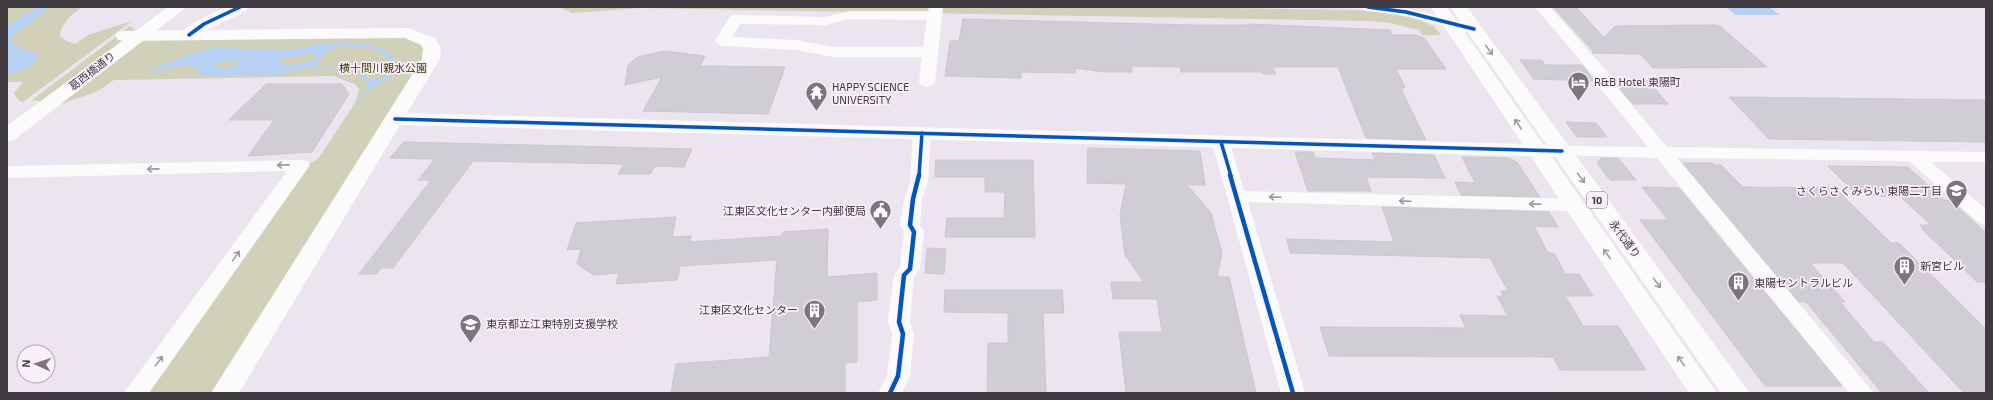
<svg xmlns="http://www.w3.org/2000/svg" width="1993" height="400" font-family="'Exo 2','Noto Sans JP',sans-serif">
<rect width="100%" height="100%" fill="#ece4ee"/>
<path fill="#d0d1b8" d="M7 7H82C71 15 61 23 60 36L68 42 76 44 88 35 132 21 23 102 19 101 14 93 23 82H7Z
M559 7H1166L1354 10C1380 12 1410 14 1433 26 1436 28 1438 32 1441 35H1422L1419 30 1390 23 1368 21 641 8 572 13Z
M130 26 143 38 405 36 423 44 426 59 217 393H144L306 166 318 159 355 103 359 90 355 84 333 76 114 80 98 91 61 104 32 100Z"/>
<path fill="#b7d1f6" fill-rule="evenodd" d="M39 7H50L10 38 14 45 36 54 37 59 28 68 7 75V61L10 59 7 57 9 52 7 51V26Z
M1726 7H1769L1780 15H1736Z
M323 43C340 42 392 40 396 64 397 68 394 75 390 78 387 80 382 81 379 83 369 89 363 100 352 105L366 92 368 83 355 70H319L310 67 275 75H201L198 73 199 70C190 59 163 73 149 71L191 54 212 48 293 50ZM339 46 373 48 382 53 391 61C396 75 380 81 369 80 367 78 365 75 363 73 353 63 327 72 314 67L327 51ZM307 54H314L316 58 298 65 278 64 283 59ZM234 60 240 62C235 69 223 71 215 66L220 62Z"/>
<path fill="#d1cdd5" stroke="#cac6ce" d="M1553 7H1576L1604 38 1615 26 1717 25 1721 27 1767 67 1653 68 1640 54 1592 53 1593 51Z
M963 19 1192 25H1248V24L1390 30 1392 35H1414L1424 38 1446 69H1396L1405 87 1401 89 1426 140 1366 138 1338 67H1273L1276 74H1263L1262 72H1181L1180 67 1131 66 1132 72H1104L1075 68V73L1021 72V78L945 76 950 41H959Z
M664 51 705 56 700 66 785 67 768 114 643 111 662 77 625 85 628 65 638 57Z
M1520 60H1541L1545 65H1582L1595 81 1534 79Z
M266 84H342L349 94 312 152 248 156 274 120H229Z
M1617 85H1651L1668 104H1633Z
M1729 97 1986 100V142L1769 139Z
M1566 122 1596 123 1607 137H1577Z
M404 142 692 149 684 167 655 166 650 174H618L624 164 473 161 393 268H381L376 274H359L431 180H418L435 159 390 158Z
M1088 148 1200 151 1205 185H1187L1211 213 1222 253 1217 277H1229L1256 393H1126L1119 332H1162L1157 299H1113L1111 282H1144L1125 255 1120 215 1126 184 1087 183Z
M1295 152H1313L1315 158 1375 160 1372 153 1434 155 1445 178 1366 177 1371 191H1308Z
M1462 157 1509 158 1517 162 1540 197 1461 195 1455 182 1475 183Z
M1601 158H1618L1636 180H1610L1597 163Z
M936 160H1033L1035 237H945L947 218H1004L1005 192H985V177H935Z
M1683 163H1713L1715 165H1721L1743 187 1835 188 1891 243H1899L1986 329V393H1964L1843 263H1810L1845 302H1840L1874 342H1883L1929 393H1882L1806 302H1799Z
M1828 166 1908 167 1944 200H1950L1986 233V282H1977L1922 229H1924L1920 225H1931L1901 197 1877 196 1851 189Z
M1642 187 1679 188 1842 386H1765L1640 220H1668Z
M1382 207 1549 212 1558 227 1534 226 1548 253H1554L1565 274H1579L1593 296H1565L1583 326H1618L1646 370H1560L1553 357 1329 356 1320 327 1466 328 1460 315 1508 316 1497 296H1503L1501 291H1508L1490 258 1290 253 1287 239 1394 242Z
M676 217 672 237 691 236 690 242 782 236 783 232 828 229 827 277 877 273V300L857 302V362L845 363V393H671L676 364 769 357 777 260 680 266 677 280 616 284 619 273 594 275 577 264 581 249 567 250 576 223Z
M927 248 946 249 944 274 925 273Z
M945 290H1062L1064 313H1043L1046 393H987L988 343H1008V313L944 312Z"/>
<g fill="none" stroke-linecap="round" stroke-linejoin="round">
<path fill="#fcfbfc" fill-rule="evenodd" d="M929 7H943L935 82 933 85 927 87 921 85 919 82 922 57H834L795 50 723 46 718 44 715 41 730 16 735 15 826 17 849 11H928ZM849 19 927 20 923 47H834L795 40 733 37 740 24 826 25Z
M1361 7 1406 8 1479 26 1482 29 1479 32 1474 34 1406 16 1368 11 1363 10Z
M1535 7H1550L1610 75 1614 84 1667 147 1986 152V162H1931L1986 209V225L1979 223 1909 161 1677 158 1874 393H1849L1657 158 1556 155 1553 151 1556 147 1562 146 1648 147 1600 88 1596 79Z
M922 128 928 129 931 133 928 182 922 199 920 225 924 232 920 269 914 277 910 322 914 334 910 376 902 393H878L887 376 892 334 888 322 894 275 900 267 904 232 900 225 904 199 910 182 913 133 916 129Z
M1221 137 1227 138 1230 142 1244 191 1574 199 1581 201 1584 205 1581 209 1574 211 1248 202 1305 393H1281L1212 142 1215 138Z
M301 160 307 161 310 165 149 393H124L287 171 7 178V166Z"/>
<path fill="#fcfbfc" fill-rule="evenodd" d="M226 7H248L246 11 207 30 408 28 435 38 441 49 440 59 407 113 1562 145 1569 147 1572 151 1569 155 1562 157 400 125 239 393H211L422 59 423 49 421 45 405 38 124 41 118 40 115 36 118 32 124 31 184 30 198 20Z"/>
<path fill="#fcfbfc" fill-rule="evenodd" d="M168 7H187L14 140 7 142V126Z"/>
<path fill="#fcfbfc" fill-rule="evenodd" d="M1431 7H1447L1717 393H1689Z
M1450 7H1467L1750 393H1721Z"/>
<defs>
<path id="cycleway-far1" d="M1368 7 1406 12 1474 29
M189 35 204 24 240 7
M395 119 1562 151
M1221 142 1231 176
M919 176 922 133"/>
<path id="cycleway" d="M1230 175 1293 393
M890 393 898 376 903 334 899 322 904 275 910 269 914 232 910 225 913 199 919 175"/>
</defs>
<use href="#cycleway-far1" stroke="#fdeefe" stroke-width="5.5"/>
<use href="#cycleway" stroke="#fdeefe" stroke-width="7"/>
<use href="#cycleway-far1" stroke="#0057b8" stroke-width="3.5"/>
<use href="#cycleway" stroke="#0057b8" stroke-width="4.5"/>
</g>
<defs><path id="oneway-shaft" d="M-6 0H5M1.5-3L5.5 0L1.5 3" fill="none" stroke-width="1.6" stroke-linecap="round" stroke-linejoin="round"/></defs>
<g stroke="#9e9a9e">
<use href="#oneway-shaft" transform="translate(1489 50) rotate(54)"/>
<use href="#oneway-shaft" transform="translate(1518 124) rotate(-124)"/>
<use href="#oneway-shaft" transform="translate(283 165) rotate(179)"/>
<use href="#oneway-shaft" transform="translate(153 169) rotate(179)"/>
<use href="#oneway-shaft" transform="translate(1581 178) rotate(54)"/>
<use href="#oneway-shaft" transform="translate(1275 197) rotate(-178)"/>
<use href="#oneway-shaft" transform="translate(1405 201) rotate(-178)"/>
<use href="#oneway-shaft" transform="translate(1535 204) rotate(-178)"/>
<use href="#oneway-shaft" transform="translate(1607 254) rotate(-125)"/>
<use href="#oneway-shaft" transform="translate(236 256) rotate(-54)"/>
<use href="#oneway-shaft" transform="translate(1657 283) rotate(54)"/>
<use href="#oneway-shaft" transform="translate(159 361) rotate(-54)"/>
<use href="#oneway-shaft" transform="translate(1681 361) rotate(-125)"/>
</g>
<defs>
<symbol id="hotel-pin" viewBox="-11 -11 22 30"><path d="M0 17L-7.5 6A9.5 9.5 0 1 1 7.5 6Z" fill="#7c757d" stroke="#fdeefe"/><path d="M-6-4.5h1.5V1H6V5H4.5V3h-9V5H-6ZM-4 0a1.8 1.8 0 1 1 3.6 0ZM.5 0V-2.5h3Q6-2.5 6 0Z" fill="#fff"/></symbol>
<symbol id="temple-pin" viewBox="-11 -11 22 30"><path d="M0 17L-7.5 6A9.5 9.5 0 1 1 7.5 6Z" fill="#7c757d" stroke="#fdeefe"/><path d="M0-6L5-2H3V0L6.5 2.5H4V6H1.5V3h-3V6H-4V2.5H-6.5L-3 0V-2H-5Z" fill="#fff"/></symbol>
<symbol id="school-pin" viewBox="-11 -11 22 30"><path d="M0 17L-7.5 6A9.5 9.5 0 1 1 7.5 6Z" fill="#7c757d" stroke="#fdeefe"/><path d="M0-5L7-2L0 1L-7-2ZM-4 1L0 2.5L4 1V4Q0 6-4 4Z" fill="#fff"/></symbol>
<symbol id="civic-pin" viewBox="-11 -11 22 30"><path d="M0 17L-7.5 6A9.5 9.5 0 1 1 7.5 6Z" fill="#7c757d" stroke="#fdeefe"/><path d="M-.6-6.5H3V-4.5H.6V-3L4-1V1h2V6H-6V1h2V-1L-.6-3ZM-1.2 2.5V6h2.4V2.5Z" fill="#fff"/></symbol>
<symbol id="building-pin" viewBox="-11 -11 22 30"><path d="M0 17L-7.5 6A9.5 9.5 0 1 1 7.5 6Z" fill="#7c757d" stroke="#fdeefe"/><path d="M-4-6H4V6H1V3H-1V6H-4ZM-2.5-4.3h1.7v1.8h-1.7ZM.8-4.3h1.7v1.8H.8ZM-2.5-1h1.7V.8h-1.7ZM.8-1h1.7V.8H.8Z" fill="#fff"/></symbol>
</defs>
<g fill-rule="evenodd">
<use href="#hotel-pin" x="1566" y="70" width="25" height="34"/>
<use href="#temple-pin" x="804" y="80" width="25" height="34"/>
<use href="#school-pin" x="1944" y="178" width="25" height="34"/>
<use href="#civic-pin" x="868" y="198" width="25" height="34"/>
<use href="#building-pin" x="1892" y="254" width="25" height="34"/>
<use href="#building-pin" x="1726" y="270" width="25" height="34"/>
<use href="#building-pin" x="802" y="298" width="25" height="34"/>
<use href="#school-pin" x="458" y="312" width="25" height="34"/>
</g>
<g text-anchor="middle" stroke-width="3.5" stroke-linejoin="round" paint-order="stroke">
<rect fill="#fdeefe" stroke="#786f79" stroke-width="1" x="1587" y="192" width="20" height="16" rx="3"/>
<g font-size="10" font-weight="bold" fill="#3f3940">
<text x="1597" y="204">10</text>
</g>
<g font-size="11" fill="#3b4104" stroke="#fdeefe">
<text x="383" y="72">横十間川親水公園</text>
</g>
<g font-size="11" fill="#3f3940" stroke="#fdeefe">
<text transform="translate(92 71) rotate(-38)" y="4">葛西橋通り</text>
<text transform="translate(1625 239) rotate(54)" y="4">永代通り</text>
</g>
<g font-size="11" fill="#3f3940" stroke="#fdeefe" text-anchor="start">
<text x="1594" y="86">R&amp;B Hotel 東陽町</text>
<text x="832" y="91">HAPPY SCIENCE<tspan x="832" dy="13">UNIVERSITY</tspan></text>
<text x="1942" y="195" text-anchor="end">さくらさくみらい 東陽二丁目</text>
<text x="866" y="215" text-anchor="end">江東区文化センター内郵便局</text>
<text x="1920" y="270">新宮ビル</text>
<text x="1754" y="287">東陽セントラルビル</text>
<text x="798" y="314" text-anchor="end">江東区文化センター</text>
<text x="486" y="328">東京都立江東特別支援学校</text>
</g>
</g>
<rect width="1993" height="400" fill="none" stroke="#3f3940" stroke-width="16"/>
<g transform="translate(36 364) rotate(273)"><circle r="19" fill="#fdeefe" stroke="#b1a6b2"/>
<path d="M0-3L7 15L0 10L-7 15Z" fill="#7c757d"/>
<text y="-6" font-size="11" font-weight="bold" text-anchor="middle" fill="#3f3940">N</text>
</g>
</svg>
